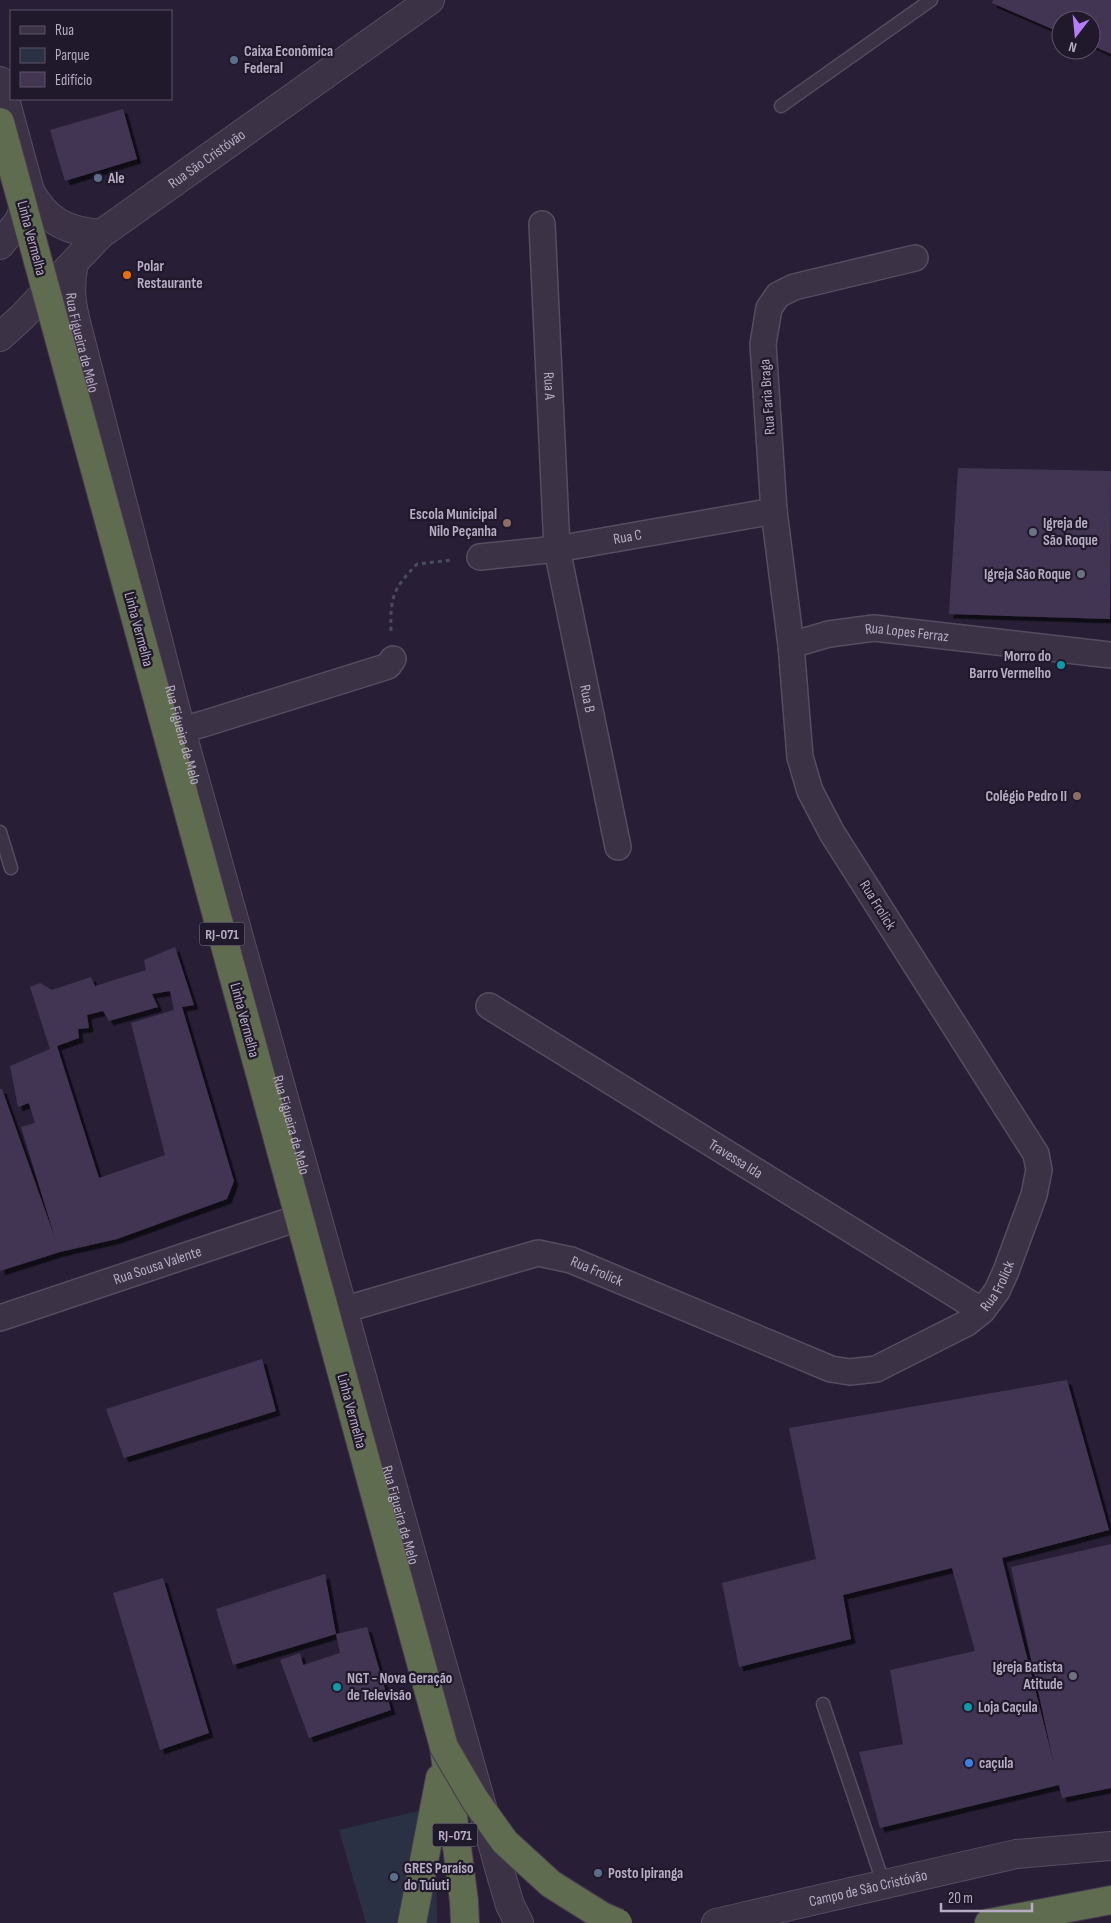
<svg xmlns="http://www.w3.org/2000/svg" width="1111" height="1923" font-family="'Sofia Sans Condensed',sans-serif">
<defs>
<filter id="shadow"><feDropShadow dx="4.5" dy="4.5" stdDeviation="0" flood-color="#0009"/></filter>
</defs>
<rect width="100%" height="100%" fill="#281f36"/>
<path fill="#2a3144" d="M435 1807 437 1923H366L339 1830Z"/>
<path fill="#423652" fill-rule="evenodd" filter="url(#shadow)" d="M993 0H1111V54L1091 45V20H1061V33L992 3Z
M123 109 137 159 65 181 50 130Z
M958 468 1111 471 1110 619 949 614Z
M175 947 194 1005 182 1007 234 1181 227 1199 117 1239 60 1252 0 1271V1089H2L56 1241 21 1127 35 1123 29 1103 18 1107 10 1066 50 1049 30 987 40 983 52 990 91 977 95 986 146 970 144 960ZM170 991 174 1010 131 1023 165 1155 99 1178 57 1046 79 1038 78 1029 89 1028 87 1015 103 1011 109 1021 158 1007 152 994Z
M262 1359 276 1411 124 1458 106 1409Z
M1067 1380 1109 1530 1002 1558 1054 1764 1011 1567 1111 1544V1788L1062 1798 1059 1785 880 1828 859 1752 903 1744 890 1670 975 1651 952 1568 843 1595 851 1639 739 1667 722 1583 816 1559 789 1428Z
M325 1574 336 1634 367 1627 391 1710 309 1738 280 1660 300 1653 303 1665 340 1653 336 1634 233 1665 216 1609Z
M163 1578 209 1733 160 1750 113 1593Z"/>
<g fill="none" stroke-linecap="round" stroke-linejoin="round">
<defs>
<path id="service" d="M781 106 931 0
M0 832 11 868
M823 1704 884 1885"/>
<g id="minor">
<path id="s1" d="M542 224 557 549 618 847"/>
<path id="s2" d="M480 557 557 549 774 511"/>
<path id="s3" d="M791 645 829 634 874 628 1111 655"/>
<path d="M181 730 203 724 382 668 388 666 393 659"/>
<path id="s4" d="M489 1006 982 1311"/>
<path id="s5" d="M343 1310 538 1253 571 1260 831 1369 850 1372 876 1369 967 1323 982 1311 997 1291 1006 1271 1034 1195 1039 1170 1036 1154 832 833 810 791 800 757 791 645 774 511 763 344 769 308 778 295 794 287 915 258"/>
<path id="s6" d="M0 1318 316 1212"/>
</g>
<g id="tertiary">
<path d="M0 81 30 191C47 222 67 231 101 234"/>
<path d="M0 245 19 221 30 192"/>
<path id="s7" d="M74 263C69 287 71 303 77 326L181 730 502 1878 510 1905 519 1923"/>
<path id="s8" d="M0 337 22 317 101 234 430 0"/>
<path id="s9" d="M716 1923 1016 1854 1111 1846"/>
</g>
<path id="motorway" d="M444 1747 464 1901 465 1923
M412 1923 440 1778
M989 1923 1111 1900"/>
</defs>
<use href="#service" stroke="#564d61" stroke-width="15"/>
<use href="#minor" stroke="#564d61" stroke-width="28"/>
<use href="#tertiary" stroke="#564d61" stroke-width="30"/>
<use href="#motorway" stroke="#433a4e" stroke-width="30"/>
<path stroke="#4b4b5f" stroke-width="3" stroke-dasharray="4 4" stroke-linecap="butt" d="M391 631C390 597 393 589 417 564L452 560"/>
<use href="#service" stroke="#3b3246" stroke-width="12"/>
<use href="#minor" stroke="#3b3246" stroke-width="25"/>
<use href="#tertiary" stroke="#3b3246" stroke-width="28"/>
<use href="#motorway" stroke="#5f6c4f" stroke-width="28"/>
<defs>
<path id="motorway-bridge" d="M0 122 444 1747 475 1800 505 1842 551 1884 602 1916 618 1923"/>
</defs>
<use href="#motorway-bridge" stroke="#433a4e" stroke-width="30" stroke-linecap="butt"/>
<use href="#motorway-bridge" stroke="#5f6c4f" stroke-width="28"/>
</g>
<g fill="#5c6f8a" stroke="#20182b" stroke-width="2">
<circle cx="234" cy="60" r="5"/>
<circle cx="98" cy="178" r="5"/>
<circle cx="598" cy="1873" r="5"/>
<circle cx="394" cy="1877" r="5"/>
</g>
<circle fill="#e8710a" stroke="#20182b" stroke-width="2" cx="127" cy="275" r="5"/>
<g fill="#8d6e63" stroke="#20182b" stroke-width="2">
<circle cx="507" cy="523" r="5"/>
<circle cx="1077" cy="796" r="5"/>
</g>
<g fill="#6b7280" stroke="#20182b" stroke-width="2">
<circle cx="1033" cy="532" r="5"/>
<circle cx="1081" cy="574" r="5"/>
<circle cx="1073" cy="1676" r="5"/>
</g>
<g fill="#0f9aa8" stroke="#20182b" stroke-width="2">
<circle cx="1061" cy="665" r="5"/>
<circle cx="337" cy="1687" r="5"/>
<circle cx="968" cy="1707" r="5"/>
</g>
<circle fill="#3f7fe0" stroke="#20182b" stroke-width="2" cx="969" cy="1763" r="5"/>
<g text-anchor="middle" stroke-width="4.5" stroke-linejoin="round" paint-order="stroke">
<g fill="#20182b" stroke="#8a8095" stroke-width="1">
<rect x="199.5" y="922.5" width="45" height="23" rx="4"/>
<rect x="432.5" y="1823.5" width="45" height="23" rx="4"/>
</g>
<g font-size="14" font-weight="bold" fill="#b7acc3">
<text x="222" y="939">RJ-071</text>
<text x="455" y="1840">RJ-071</text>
</g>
<g font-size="15" font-weight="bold" fill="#b7acc3" stroke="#20182b" text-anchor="start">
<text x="244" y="56">Caixa Econômica<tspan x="244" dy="17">Federal</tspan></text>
<text x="108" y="183">Ale</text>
<text x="137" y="271">Polar<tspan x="137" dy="17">Restaurante</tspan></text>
<text x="497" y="519" text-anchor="end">Escola Municipal<tspan x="497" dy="17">Nilo Peçanha</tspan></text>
<text x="1043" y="528">Igreja de<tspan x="1043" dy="17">São Roque</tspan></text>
<text x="1071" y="579" text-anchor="end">Igreja São Roque</text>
<text x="1051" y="661" text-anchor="end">Morro do<tspan x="1051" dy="17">Barro Vermelho</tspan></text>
<text x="1067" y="801" text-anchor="end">Colégio Pedro II</text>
<text x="1063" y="1672" text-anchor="end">Igreja Batista<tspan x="1063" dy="17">Atitude</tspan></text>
<text x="347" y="1683">NGT - Nova Geração<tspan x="347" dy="17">de Televisão</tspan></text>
<text x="978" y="1712">Loja Caçula</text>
<text x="979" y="1768">caçula</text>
<text x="404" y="1873">GRES Paraíso<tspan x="404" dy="17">do Tuiuti</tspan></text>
<text x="608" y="1878">Posto Ipiranga</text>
</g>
<g font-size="15" fill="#b7acc3" stroke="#20182b">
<text dy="5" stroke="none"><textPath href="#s8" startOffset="274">Rua São Cristóvão</textPath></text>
<text transform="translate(32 238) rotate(75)" y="5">Linha Vermelha</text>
<text dy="5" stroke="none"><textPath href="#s7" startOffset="81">Rua Figueira de Melo</textPath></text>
<text dy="5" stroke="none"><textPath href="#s1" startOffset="162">Rua A</textPath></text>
<text transform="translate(767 397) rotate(-94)" y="5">Rua Faria Braga</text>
<text dy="5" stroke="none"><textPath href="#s2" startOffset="149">Rua C</textPath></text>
<text transform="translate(139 629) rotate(75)" y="5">Linha Vermelha</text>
<text dy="5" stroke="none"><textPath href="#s3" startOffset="118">Rua Lopes Ferraz</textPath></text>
<text dy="5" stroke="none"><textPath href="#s1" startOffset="478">Rua B</textPath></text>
<text dy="5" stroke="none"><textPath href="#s7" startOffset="486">Rua Figueira de Melo</textPath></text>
<text transform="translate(878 905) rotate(58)" y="5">Rua Frolick</text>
<text transform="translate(245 1020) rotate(75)" y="5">Linha Vermelha</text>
<text dy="5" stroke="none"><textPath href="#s7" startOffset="891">Rua Figueira de Melo</textPath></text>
<text dy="5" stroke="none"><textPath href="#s4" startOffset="290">Travessa Ida</textPath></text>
<text dy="5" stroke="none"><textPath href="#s6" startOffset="166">Rua Sousa Valente</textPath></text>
<text dy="5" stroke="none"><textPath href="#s5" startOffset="265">Rua Frolick</textPath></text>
<text dy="5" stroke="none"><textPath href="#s5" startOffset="715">Rua Frolick</textPath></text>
<text transform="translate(352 1411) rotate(75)" y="5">Linha Vermelha</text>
<text dy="5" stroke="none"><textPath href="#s7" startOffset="1296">Rua Figueira de Melo</textPath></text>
<text dy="5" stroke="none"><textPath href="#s9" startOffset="156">Campo de São Cristóvão</textPath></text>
</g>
</g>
<rect x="10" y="10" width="162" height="90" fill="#20182b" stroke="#5c5368"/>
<rect x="20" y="26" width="25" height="8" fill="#3b3246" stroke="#5c5368"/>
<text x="55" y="35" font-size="15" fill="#b7acc3">Rua</text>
<rect x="20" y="48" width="25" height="15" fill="#2a3144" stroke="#5c5368"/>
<text x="55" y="60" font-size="15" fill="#b7acc3">Parque</text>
<rect x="20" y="72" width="25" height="15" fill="#423652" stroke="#5c5368"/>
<text x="55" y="85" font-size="15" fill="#b7acc3">Edifício</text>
<g transform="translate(1076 35) rotate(196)"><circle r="24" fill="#20182b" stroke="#5c5368"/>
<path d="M0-4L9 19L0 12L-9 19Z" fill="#b57df7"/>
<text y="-8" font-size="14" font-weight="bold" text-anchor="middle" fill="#b7acc3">N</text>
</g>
<path d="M941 1903v8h91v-8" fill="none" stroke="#b7acc3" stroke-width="2.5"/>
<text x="948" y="1903" font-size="15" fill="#b7acc3" stroke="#20182b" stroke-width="4" paint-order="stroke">20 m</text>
</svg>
